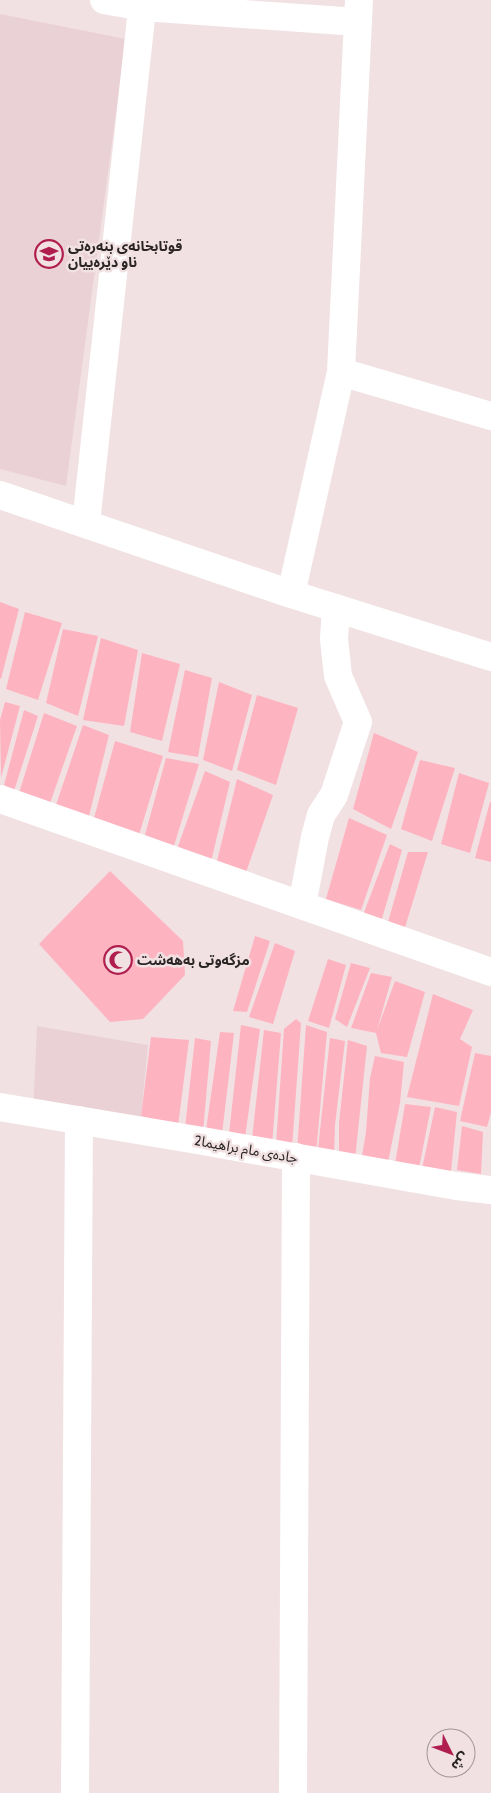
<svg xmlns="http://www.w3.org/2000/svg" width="491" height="1793" font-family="Cabin,'Noto Sans Arabic',sans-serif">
<rect width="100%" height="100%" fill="#f1e1e3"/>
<path fill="#ead1d5" d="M0 14 126 39 66 486 0 469Z
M37 1026 148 1045 141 1116 33 1113Z"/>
<path fill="#feb3c0" d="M0 602 19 609 1 679 0 678Z
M25 612 62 623 38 700 6 689Z
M63 629 98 636 78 716 46 703Z
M101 638 138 650 124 726 83 720Z
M142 653 180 664 162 741 130 732Z
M185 670 212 678 198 757 168 752Z
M219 682 252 695 232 771 203 760Z
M257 695 298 708 276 785 237 770Z
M5 702 20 706 1 778 0 720Z
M24 710 38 716 14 791 4 785Z
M44 713 77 726 48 809 19 793Z
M83 725 109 735 89 816 56 805Z
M374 733 418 752 391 829 353 809Z
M115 741 163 756 139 835 93 822Z
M166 758 199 764 173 849 145 835Z
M420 760 455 768 432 841 401 829Z
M205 771 230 782 210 866 177 849Z
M459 773 489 783 470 853 441 844Z
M237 779 273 795 244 878 216 865Z
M490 802H491V862L475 858Z
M349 818 387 835 361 910 326 899Z
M390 844 402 850 381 922 363 915Z
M408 852H428L403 934 386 929Z
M110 871 183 941 185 975 143 1019 110 1022 39 944Z
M255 936 270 941 247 1012 233 1011Z
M275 943 295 951 273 1024 249 1017Z
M328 959 346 965 329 1028 308 1021Z
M351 963 370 968 347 1027 335 1019Z
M371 973 392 977 377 1030 395 981 425 992 407 1057 381 1053 376 1033 351 1028Z
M433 994 473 1010 460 1039 472 1047 459 1106 407 1097Z
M296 1019 301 1023 292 1148 276 1144 284 1029Z
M241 1025 260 1029 245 1138 229 1134Z
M306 1025 327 1032 316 1154 297 1151Z
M264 1030 281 1033 272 1145 252 1139Z
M220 1032 234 1033 222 1134 206 1130Z
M151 1037 189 1040 178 1126 141 1116Z
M195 1038 211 1041 203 1132 185 1128Z
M330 1038 345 1041 335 1125 334 1155 318 1149Z
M348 1040 367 1046 355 1159 339 1155V1123Z
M475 1053 491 1056V1112L487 1127 460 1121Z
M375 1056 404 1062 400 1103 388 1162 362 1156 366 1132 370 1078Z
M405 1104 431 1107 419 1168 395 1164Z
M435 1107 457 1112 451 1172 422 1169Z
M462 1126 483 1132 481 1174 457 1170Z"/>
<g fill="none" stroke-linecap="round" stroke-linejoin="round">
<path stroke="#fff" stroke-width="28" d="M104 0 143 7 358 22
M341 372 491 416
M0 495 291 594 491 657
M86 523 143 0
M291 594 341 372 359 0
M0 799 491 972
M302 905 315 837 321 815 334 795 358 722 338 676 334 639 336 608
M0 1107 203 1141 456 1186 491 1190
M75 1793 79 1120
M293 1793 296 1157"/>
</g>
<defs>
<symbol id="school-ring" viewBox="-11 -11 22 22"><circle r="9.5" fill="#f1e1e3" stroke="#af1e4f" stroke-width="1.5"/><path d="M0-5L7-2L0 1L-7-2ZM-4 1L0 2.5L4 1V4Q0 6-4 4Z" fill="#af1e4f"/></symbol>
<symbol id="mosque-ring" viewBox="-11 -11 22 22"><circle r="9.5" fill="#f1e1e3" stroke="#af1e4f" stroke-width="1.5"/><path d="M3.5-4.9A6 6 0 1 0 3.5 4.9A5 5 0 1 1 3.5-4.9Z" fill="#af1e4f"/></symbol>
</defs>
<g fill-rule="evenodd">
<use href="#school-ring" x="33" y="238" width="32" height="32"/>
<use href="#mosque-ring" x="102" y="944" width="32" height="32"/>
</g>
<g text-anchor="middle" stroke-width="5" stroke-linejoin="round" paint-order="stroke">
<g font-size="14" font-weight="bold" fill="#2b2526" stroke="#f1e1e3" text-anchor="start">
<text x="68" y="251">قوتابخانەى بنەرەتى<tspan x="68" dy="16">ناو دێرەييان</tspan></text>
<text x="137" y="965">مزگەوتی بەهەشت</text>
</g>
<g font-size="14" fill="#2b2526" stroke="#f1e1e3">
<text transform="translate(246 1149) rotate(10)" y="5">جادەی مام براهیما2</text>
</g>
</g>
<g transform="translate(451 1753) rotate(132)"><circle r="24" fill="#f1e1e3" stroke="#a29697"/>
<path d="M0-4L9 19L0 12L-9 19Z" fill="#af1e4f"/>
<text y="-8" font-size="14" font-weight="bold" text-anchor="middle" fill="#2b2526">ش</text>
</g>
</svg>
